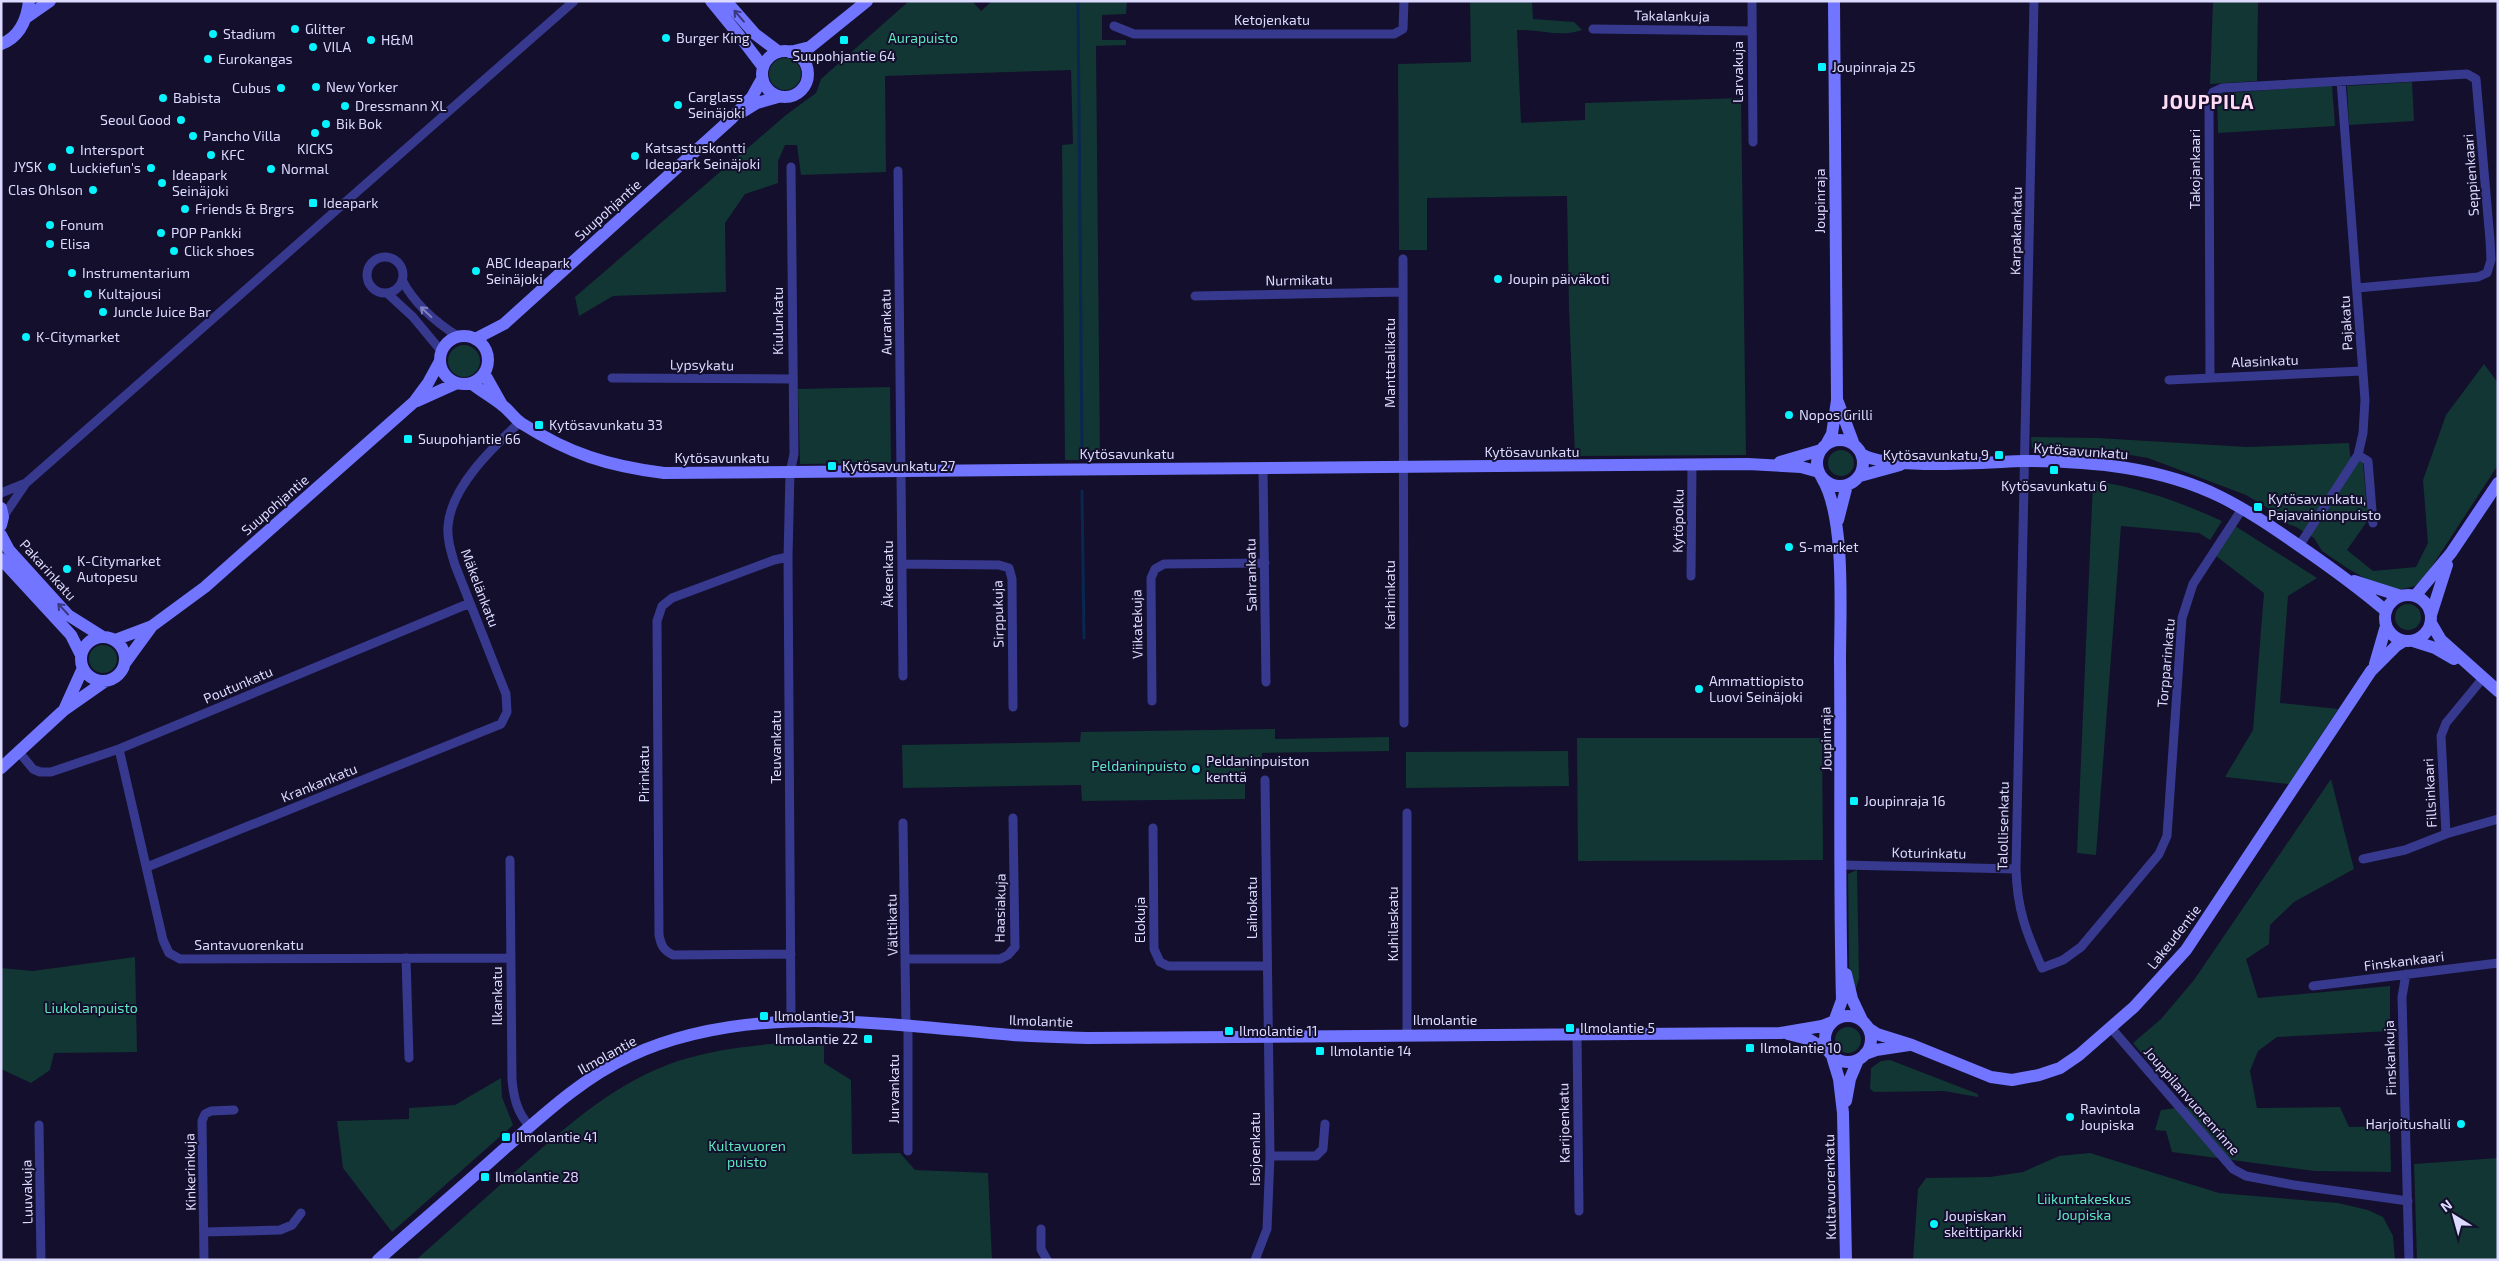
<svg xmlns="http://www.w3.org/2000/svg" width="2499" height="1261" font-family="'Exo 2',sans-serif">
<rect width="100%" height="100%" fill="#130f2c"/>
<path fill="#123633" d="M909 1H972L981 11 992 1H1127L1126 14 1102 15V40H1126V45L1096 46 1100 460H1065L1062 145 1073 144 1071 70 885 76 886 172 801 175 797 145H785L778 161V183L745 194 725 223 726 292 613 296 579 316 575 297 786 115 816 93 821 79Z
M1470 1H1532L1533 19 1574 22 1582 30C1560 38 1540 29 1517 30L1521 123 1585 120V103L1741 98 1746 455 1575 456 1569 308 1567 196 1427 198V250H1399L1398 64 1471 62Z
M2213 1H2258L2257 81 2210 84Z
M769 74a16 16 0 1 1 32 0a16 16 0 1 1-32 0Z
M2412 82 2414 121 2349 125 2347 86Z
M2332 85 2335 126 2218 133 2217 94Z
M448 361a16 16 0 1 1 32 0a16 16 0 1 1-32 0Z
M2484 364 2498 383V465L2427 574 2415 586 2398 590 2371 582 2347 568 2322 551 2314 538 2296 527 2285 523 2268 508 2246 495 2148 458 2089 448H2032L2031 437 2098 438 2247 447 2349 443 2350 456 2363 463 2368 520 2347 550 2373 571 2416 567 2428 543 2423 480 2446 415Z
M890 387 891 463 800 464 798 389Z
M1828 463a13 13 0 1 1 26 0a13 13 0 1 1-26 0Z
M2093 481C2139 487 2180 502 2222 521L2210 540 2199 533 2121 526 2096 855 2077 853Z
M2235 526 2317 578 2288 596 2280 703 2338 709 2289 784 2225 777 2253 730 2264 593 2216 556Z
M2395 617a13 13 0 1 1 26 0a13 13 0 1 1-26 0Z
M89 659a14 14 0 1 1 28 0a14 14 0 1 1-28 0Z
M1275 729V739L1389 737V751L1262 753 1261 768H1245V799L1082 801 1081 785 903 788 902 745 1080 742 1081 732Z
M1577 738H1822L1823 860 1578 861Z
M1568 751 1569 786 1406 788V752Z
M2331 779 2354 869 2294 902 2270 925 2269 944 2246 959 2258 998 2390 986V1031L2277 1037 2258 1051 2250 1071 2257 1108 2340 1107 2349 1127 2390 1126 2391 1172 2315 1171 2172 1152 2166 1131 2155 1130 2161 1110 2199 1105 2158 1073 2133 1043 2161 1019 2194 980Z
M1857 870 1859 978 1855 992 1849 966 1848 874Z
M135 957 137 1052 54 1053 50 1070 31 1083 1 1069V968L33 971Z
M1835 1040a13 13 0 1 1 26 0a13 13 0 1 1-26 0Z
M824 1041V1063L851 1080 852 1154 900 1153 915 1170 988 1173 992 1260H416C450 1230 484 1199 518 1169 567 1126 615 1082 678 1061 725 1046 775 1043 824 1041Z
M1890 1060 1978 1094V1097L1944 1091 1874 1092 1870 1089 1871 1068 1881 1061Z
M501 1078 502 1097 513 1125 392 1232 343 1168 337 1121 409 1119V1108L455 1105Z
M2090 1153 2219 1193 2338 1203 2368 1210 2383 1217 2393 1236 2395 1260H1913L1918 1189 1926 1178 1990 1177 2023 1172 2059 1156Z
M2498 1158V1260H2417L2414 1164Z"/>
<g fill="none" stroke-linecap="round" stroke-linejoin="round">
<path stroke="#092751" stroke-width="3" d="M1078 1 1082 451
M1082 491 1084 638"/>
<path stroke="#37398e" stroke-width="9" d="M1752 1 1753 142
M2034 1 2016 869C2017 909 2026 932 2042 968L2063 960 2081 947 2159 854 2167 836 2182 618 2193 584 2242 509
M1114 26 1134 34H1394L1403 29 1404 1
M1593 29 1752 31
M898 171 903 676
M367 275a18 18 0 1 1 36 0a18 18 0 1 1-36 0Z
M1403 259 1404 723
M402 280C415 305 435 322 459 337
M387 293 413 317 442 352
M1195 296 1403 292
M2210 377 2209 101 2213 92 2222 88 2467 74 2476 79 2490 240 2491 260 2487 273 2478 277 2357 288
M612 378 792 379
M2169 380 2362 371
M2358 455 2368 461 2373 523
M1263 468 1266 682
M1 493 26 483
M3 517 26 483 574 1
M2299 546 2358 455 2363 433 2365 400 2341 81
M788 557 774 560 672 598 662 606 657 621 659 935C661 945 663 950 673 955L791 954
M902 564 999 565 1009 568 1012 579 1013 707
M1691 576 1692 465
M1152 701 1151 578 1155 569 1164 564 1265 563
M119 749 163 940 169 953 180 959 511 958
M19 752 33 769 40 772H51L119 749 470 603
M1407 813V1036
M903 823 906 1026
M1153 828 1154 949 1160 962 1168 966H1266
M2446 834 2498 819
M2363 859 2405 850 2446 834 2441 736 2446 723 2483 678
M510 860 512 1080C514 1099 517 1112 530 1127
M1842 865 2016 869
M147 867 501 724 507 712 506 694 455 565C451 552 447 539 448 526 451 487 492 448 520 422
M406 958 409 1058
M906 959H1000L1008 955 1015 947 1013 818
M2406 974 2402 997 2409 1260
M2313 986 2498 963
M791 1021 788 557 790 473 794 454 791 167
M2112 1029 2233 1169 2246 1176 2294 1185 2408 1201
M1577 1034 1579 1211
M39 1125 41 1260
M908 1151V1026
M1270 1156H1316L1323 1149 1325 1124
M1041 1229V1249L1047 1260
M204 1232 280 1230 292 1225 301 1213
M204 1260 202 1121 205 1114 211 1111 234 1110
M1255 1260 1267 1229 1270 1156 1265 780"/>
<path stroke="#7175ff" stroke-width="12" d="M711 1 738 34 763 67
M726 1 755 34 779 52
M27 17 50 1
M1 44C20 37 27 19 29 1
M762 74a23 23 0 1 1 46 0a23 23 0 1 1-46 0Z
M790 52 810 47 867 1
M744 111 757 103 778 97
M440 360a24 24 0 1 1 48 0a24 24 0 1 1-48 0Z
M475 339 504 324 731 119 752 97 762 79
M484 373 502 405
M471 383C481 391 492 397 502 405 509 410 514 418 521 423 570 454 608 466 664 473L1748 464 1801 467 1819 472
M417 401 457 383
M1838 402 1853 442
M1817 463a23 23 0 1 1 46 0a23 23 0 1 1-46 0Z
M1827 443 1832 434 1837 400 1834 1
M1863 455C1890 470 1989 462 2024 461 2090 461 2161 467 2221 497 2249 511 2275 529 2301 547 2330 567 2359 588 2386 611
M1780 462 1821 450
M1860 476 1900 465
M1822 478C1846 517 1840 613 1840 661 1841 774 1839 887 1842 1000L1835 1019
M1 508 3 517 1 525
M1838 520 1847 485
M1 535 9 550 68 615 103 637
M1 559 71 635 81 655
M2354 581 2401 596
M2385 618a23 23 0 1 1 46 0a23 23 0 1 1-46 0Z
M2415 596 2451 553 2498 483
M2431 615 2447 565
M2431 623 2441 640 2498 691
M81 659a22 22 0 1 1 44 0a22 22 0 1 1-44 0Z
M115 640 152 626 205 587 414 402 428 383 440 361
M2413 641 2435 648 2454 659
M125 663 152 626
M2375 664 2386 626
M64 710 83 668
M1 768 64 710 104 682
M1846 974 1852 999 1862 1020
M1825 1039a23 23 0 1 1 46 0a23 23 0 1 1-46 0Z
M1868 1028 1877 1034 1912 1045 1991 1077 2012 1080 2039 1075 2060 1068 2079 1055 2134 1007 2186 950 2371 671 2396 646 2404 641
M1788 1034 1808 1039 1827 1050
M1865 1054 1876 1050 1909 1045
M1832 1056 1839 1079 1843 1113 1846 1260
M1846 1101 1850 1079 1858 1060
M378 1260C420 1223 462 1187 503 1150 542 1116 582 1078 630 1056 749 1001 887 1025 1013 1035 1038 1037 1063 1037 1088 1038L1781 1033 1822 1026 1832 1022"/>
</g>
<defs><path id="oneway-shaft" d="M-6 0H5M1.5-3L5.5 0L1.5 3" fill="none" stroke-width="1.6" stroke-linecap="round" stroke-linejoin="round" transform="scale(1.25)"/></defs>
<g stroke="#393880">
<use href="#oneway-shaft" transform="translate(739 16) rotate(-131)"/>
<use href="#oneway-shaft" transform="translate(63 609) rotate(-133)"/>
</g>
<use stroke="#8181c1" href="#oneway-shaft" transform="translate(426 312) rotate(-137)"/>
<g fill="#06f4ff" stroke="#130f2c" stroke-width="2">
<circle cx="295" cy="29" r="5"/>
<circle cx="213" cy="34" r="5"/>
<circle cx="666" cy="38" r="5"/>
<circle cx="371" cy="40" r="5"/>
<rect x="839" y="35" width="10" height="10" rx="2.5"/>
<circle cx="313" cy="47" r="5"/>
<circle cx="208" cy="59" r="5"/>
<rect x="1817" y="62" width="10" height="10" rx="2.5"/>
<circle cx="316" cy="87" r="5"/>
<circle cx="281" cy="88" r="5"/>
<circle cx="163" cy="98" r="5"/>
<circle cx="678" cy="105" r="5"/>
<circle cx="345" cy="106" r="5"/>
<circle cx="181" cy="120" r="5"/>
<circle cx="326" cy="124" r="5"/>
<circle cx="315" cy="133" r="5"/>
<circle cx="193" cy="136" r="5"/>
<circle cx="70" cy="150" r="5"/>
<circle cx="211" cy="155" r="5"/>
<circle cx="635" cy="156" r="5"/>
<circle cx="52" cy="167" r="5"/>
<circle cx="151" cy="168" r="5"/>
<circle cx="271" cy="169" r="5"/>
<circle cx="162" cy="183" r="5"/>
<circle cx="93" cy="190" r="5"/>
<rect x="308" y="198" width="10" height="10" rx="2.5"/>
<circle cx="185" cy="209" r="5"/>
<circle cx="50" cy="225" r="5"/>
<circle cx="161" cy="233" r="5"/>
<circle cx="50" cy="244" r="5"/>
<circle cx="174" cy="251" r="5"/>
<circle cx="476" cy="271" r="5"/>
<circle cx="72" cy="273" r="5"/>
<circle cx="1498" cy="279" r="5"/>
<circle cx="88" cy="294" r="5"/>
<circle cx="103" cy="312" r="5"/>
<circle cx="26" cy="337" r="5"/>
<circle cx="1789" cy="415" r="5"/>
<rect x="534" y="420" width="10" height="10" rx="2.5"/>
<rect x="403" y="434" width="10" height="10" rx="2.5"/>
<rect x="1994" y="450" width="10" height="10" rx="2.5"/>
<rect x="827" y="461" width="10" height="10" rx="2.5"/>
<rect x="2049" y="465" width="10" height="10" rx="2.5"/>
<rect x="2253" y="502" width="10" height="10" rx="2.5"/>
<circle cx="1789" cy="547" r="5"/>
<circle cx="67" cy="569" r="5"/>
<circle cx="1699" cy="689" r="5"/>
<circle cx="1196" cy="769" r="5"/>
<rect x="1849" y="796" width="10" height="10" rx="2.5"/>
<rect x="759" y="1011" width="10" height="10" rx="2.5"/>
<rect x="1565" y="1023" width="10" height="10" rx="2.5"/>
<rect x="1224" y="1026" width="10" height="10" rx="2.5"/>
<rect x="863" y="1034" width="10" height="10" rx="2.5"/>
<rect x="1745" y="1043" width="10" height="10" rx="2.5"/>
<rect x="1315" y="1046" width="10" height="10" rx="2.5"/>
<circle cx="2070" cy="1117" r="5"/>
<circle cx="2461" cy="1124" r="5"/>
<rect x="501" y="1132" width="10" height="10" rx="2.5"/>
<rect x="480" y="1172" width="10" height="10" rx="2.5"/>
<circle cx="1934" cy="1224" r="5"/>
</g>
<g text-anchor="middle" stroke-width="4" stroke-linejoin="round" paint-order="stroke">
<g font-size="14" fill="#dcdaff" stroke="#130f2c">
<text transform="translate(1672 16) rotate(1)" y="5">Takalankuja</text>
<text x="1272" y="25">Ketojenkatu</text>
<text transform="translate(1738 72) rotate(-90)" y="5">Larvakuja</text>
<text transform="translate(2195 169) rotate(-90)" y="5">Takojankaari</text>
<text transform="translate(2471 175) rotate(-94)" y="5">Seppienkaari</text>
<text transform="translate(1820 201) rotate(-90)" y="5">Joupinraja</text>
<text transform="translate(608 210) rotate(-42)" y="5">Suupohjantie</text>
<text transform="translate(2016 231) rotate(-89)" y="5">Karpakankatu</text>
<text transform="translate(1299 280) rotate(-1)" y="5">Nurmikatu</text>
<text transform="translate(778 321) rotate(-90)" y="5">Kiulunkatu</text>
<text transform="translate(886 322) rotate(-91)" y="5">Aurankatu</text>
<text transform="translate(2346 323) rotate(-93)" y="5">Pajakatu</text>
<text transform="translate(2265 361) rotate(-2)" y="5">Alasinkatu</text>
<text transform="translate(1390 363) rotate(-90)" y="5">Manttaalikatu</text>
<text transform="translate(702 365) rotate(1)" y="5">Lypsykatu</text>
<text transform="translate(2081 451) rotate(4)" y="5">Kytösavunkatu</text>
<text x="1532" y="457">Kytösavunkatu</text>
<text x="1127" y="459">Kytösavunkatu</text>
<text x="722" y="463">Kytösavunkatu</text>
<text transform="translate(275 505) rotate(-41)" y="5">Suupohjantie</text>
<text transform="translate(1678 521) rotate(-89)" y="5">Kytöpolku</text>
<text transform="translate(48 570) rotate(48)" y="5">Pakarinkatu</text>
<text transform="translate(888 574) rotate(-90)" y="5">Äkeenkatu</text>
<text transform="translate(1251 575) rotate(-91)" y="5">Sahrankatu</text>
<text transform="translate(480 588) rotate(69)" y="5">Mäkelänkatu</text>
<text transform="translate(1390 595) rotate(-90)" y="5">Karhinkatu</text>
<text transform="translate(998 614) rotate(-91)" y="5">Sirppukuja</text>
<text transform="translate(1137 624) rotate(-91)" y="5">Viikatekuja</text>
<text transform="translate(2166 663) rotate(-85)" y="5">Torpparinkatu</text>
<text transform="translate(238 685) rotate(-23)" y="5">Poutunkatu</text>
<text transform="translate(1826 739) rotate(-91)" y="5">Joupinraja</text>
<text transform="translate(776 747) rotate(-90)" y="5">Teuvankatu</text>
<text transform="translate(644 774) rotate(-90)" y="5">Pirinkatu</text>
<text transform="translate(319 783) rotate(-22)" y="5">Krankankatu</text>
<text transform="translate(2430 793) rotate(-93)" y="5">Fillsinkaari</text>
<text transform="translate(2003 826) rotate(-89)" y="5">Talollisenkatu</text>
<text transform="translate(1929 853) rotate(1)" y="5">Koturinkatu</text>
<text transform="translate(1000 908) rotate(-89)" y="5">Haasiakuja</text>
<text transform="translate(1252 908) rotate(-90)" y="5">Laihokatu</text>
<text transform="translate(1140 920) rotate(-90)" y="5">Elokuja</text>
<text transform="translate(1393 924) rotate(-90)" y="5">Kuhilaskatu</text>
<text transform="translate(892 925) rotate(-91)" y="5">Välttikatu</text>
<text transform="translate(2174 937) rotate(-52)" y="5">Lakeudentie</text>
<text x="249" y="950">Santavuorenkatu</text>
<text transform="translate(2404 961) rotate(-7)" y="5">Finskankaari</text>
<text transform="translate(497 996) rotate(-90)" y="5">Ilkankatu</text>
<text x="1445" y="1025">Ilmolantie</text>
<text transform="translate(1041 1021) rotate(2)" y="5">Ilmolantie</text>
<text transform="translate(607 1055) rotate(-29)" y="5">Ilmolantie</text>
<text transform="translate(2390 1058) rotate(-92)" y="5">Finskankuja</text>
<text transform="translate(894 1089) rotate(-90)" y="5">Jurvankatu</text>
<text transform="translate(2192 1101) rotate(49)" y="5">Jouppilanvuorenrinne</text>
<text transform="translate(1564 1123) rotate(-91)" y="5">Karijoenkatu</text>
<text transform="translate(1255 1149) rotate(-90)" y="5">Isojoenkatu</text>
<text transform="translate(190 1172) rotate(-91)" y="5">Kinkerinkuja</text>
<text transform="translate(1830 1187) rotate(-91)" y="5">Kultavuorenkatu</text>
<text transform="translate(27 1192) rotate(-91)" y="5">Luuvakuja</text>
</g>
<g font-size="14" fill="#dcdaff" stroke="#130f2c" text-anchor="start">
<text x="305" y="34">Glitter</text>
<text x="223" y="39">Stadium</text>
<text x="676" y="43">Burger King</text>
<text x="381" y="45">H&amp;M</text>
<text x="323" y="52">VILA</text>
<text x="844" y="61" text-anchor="middle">Suupohjantie 64</text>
<text x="218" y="64">Eurokangas</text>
<text x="1832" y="72">Joupinraja 25</text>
<text x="326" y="92">New Yorker</text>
<text x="271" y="93" text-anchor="end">Cubus</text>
<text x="688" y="102">Carglass<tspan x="688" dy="16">Seinäjoki</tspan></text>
<text x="173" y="103">Babista</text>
<text x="355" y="111">Dressmann XL</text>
<text x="171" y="125" text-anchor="end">Seoul Good</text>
<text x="336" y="129">Bik Bok</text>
<text x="203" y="141">Pancho Villa</text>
<text x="645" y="153">Katsastuskontti<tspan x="645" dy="16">Ideapark Seinäjoki</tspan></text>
<text x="315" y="154" text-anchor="middle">KICKS</text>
<text x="80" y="155">Intersport</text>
<text x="221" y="160">KFC</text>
<text x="42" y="172" text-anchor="end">JYSK</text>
<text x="141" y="173" text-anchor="end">Luckiefun's</text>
<text x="281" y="174">Normal</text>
<text x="172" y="180">Ideapark<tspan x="172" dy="16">Seinäjoki</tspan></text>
<text x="83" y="195" text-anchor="end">Clas Ohlson</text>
<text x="323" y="208">Ideapark</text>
<text x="195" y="214">Friends &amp; Brgrs</text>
<text x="60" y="230">Fonum</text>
<text x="171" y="238">POP Pankki</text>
<text x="60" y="249">Elisa</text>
<text x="184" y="256">Click shoes</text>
<text x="486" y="268">ABC Ideapark<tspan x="486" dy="16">Seinäjoki</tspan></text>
<text x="82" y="278">Instrumentarium</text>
<text x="1508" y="284">Joupin päiväkoti</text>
<text x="98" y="299">Kultajousi</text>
<text x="113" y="317">Juncle Juice Bar</text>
<text x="36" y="342">K-Citymarket</text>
<text x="1799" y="420">Nopos Grilli</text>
<text x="549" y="430">Kytösavunkatu 33</text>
<text x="418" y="444">Suupohjantie 66</text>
<text x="1989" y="460" text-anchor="end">Kytösavunkatu 9</text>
<text x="842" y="471">Kytösavunkatu 27</text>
<text x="2054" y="491" text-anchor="middle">Kytösavunkatu 6</text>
<text x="2268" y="504">Kytösavunkatu,<tspan x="2268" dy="16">Pajavainionpuisto</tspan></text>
<text x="1799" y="552">S-market</text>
<text x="77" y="566">K-Citymarket<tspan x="77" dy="16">Autopesu</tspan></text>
<text x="1709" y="686">Ammattiopisto<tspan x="1709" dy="16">Luovi Seinäjoki</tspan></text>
<text x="1206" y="766">Peldaninpuiston<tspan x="1206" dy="16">kenttä</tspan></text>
<text x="1864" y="806">Joupinraja 16</text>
<text x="774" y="1021">Ilmolantie 31</text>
<text x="1580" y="1033">Ilmolantie 5</text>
<text x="1239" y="1036">Ilmolantie 11</text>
<text x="858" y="1044" text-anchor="end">Ilmolantie 22</text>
<text x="1760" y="1053">Ilmolantie 10</text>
<text x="1330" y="1056">Ilmolantie 14</text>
<text x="2080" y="1114">Ravintola<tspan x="2080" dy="16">Joupiska</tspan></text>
<text x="2451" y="1129" text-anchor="end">Harjoitushalli</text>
<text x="516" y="1142">Ilmolantie 41</text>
<text x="495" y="1182">Ilmolantie 28</text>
<text x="1944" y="1221">Joupiskan<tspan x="1944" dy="16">skeittiparkki</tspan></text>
</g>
<g font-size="14" fill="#5de8be" stroke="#130f2c">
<text x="923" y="43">Aurapuisto</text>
<text x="1139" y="771">Peldaninpuisto</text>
<text x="91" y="1013">Liukolanpuisto</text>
<text x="747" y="1151">Kultavuoren<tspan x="747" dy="16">puisto</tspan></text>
<text x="2084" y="1204">Liikuntakeskus<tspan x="2084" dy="16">Joupiska</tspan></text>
</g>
<g font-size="19" font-weight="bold" letter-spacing="1" fill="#ffdcf4" stroke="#130f2c">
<text x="2208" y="109">JOUPPILA</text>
</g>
</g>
<rect width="2499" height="1261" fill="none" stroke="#dcdaff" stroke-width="5"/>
<g transform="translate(2454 1216) rotate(323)" stroke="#130f2c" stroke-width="4" paint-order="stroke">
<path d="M0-4L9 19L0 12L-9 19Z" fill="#dcdaff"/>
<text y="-8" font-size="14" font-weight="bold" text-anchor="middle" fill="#dcdaff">N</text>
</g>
</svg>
